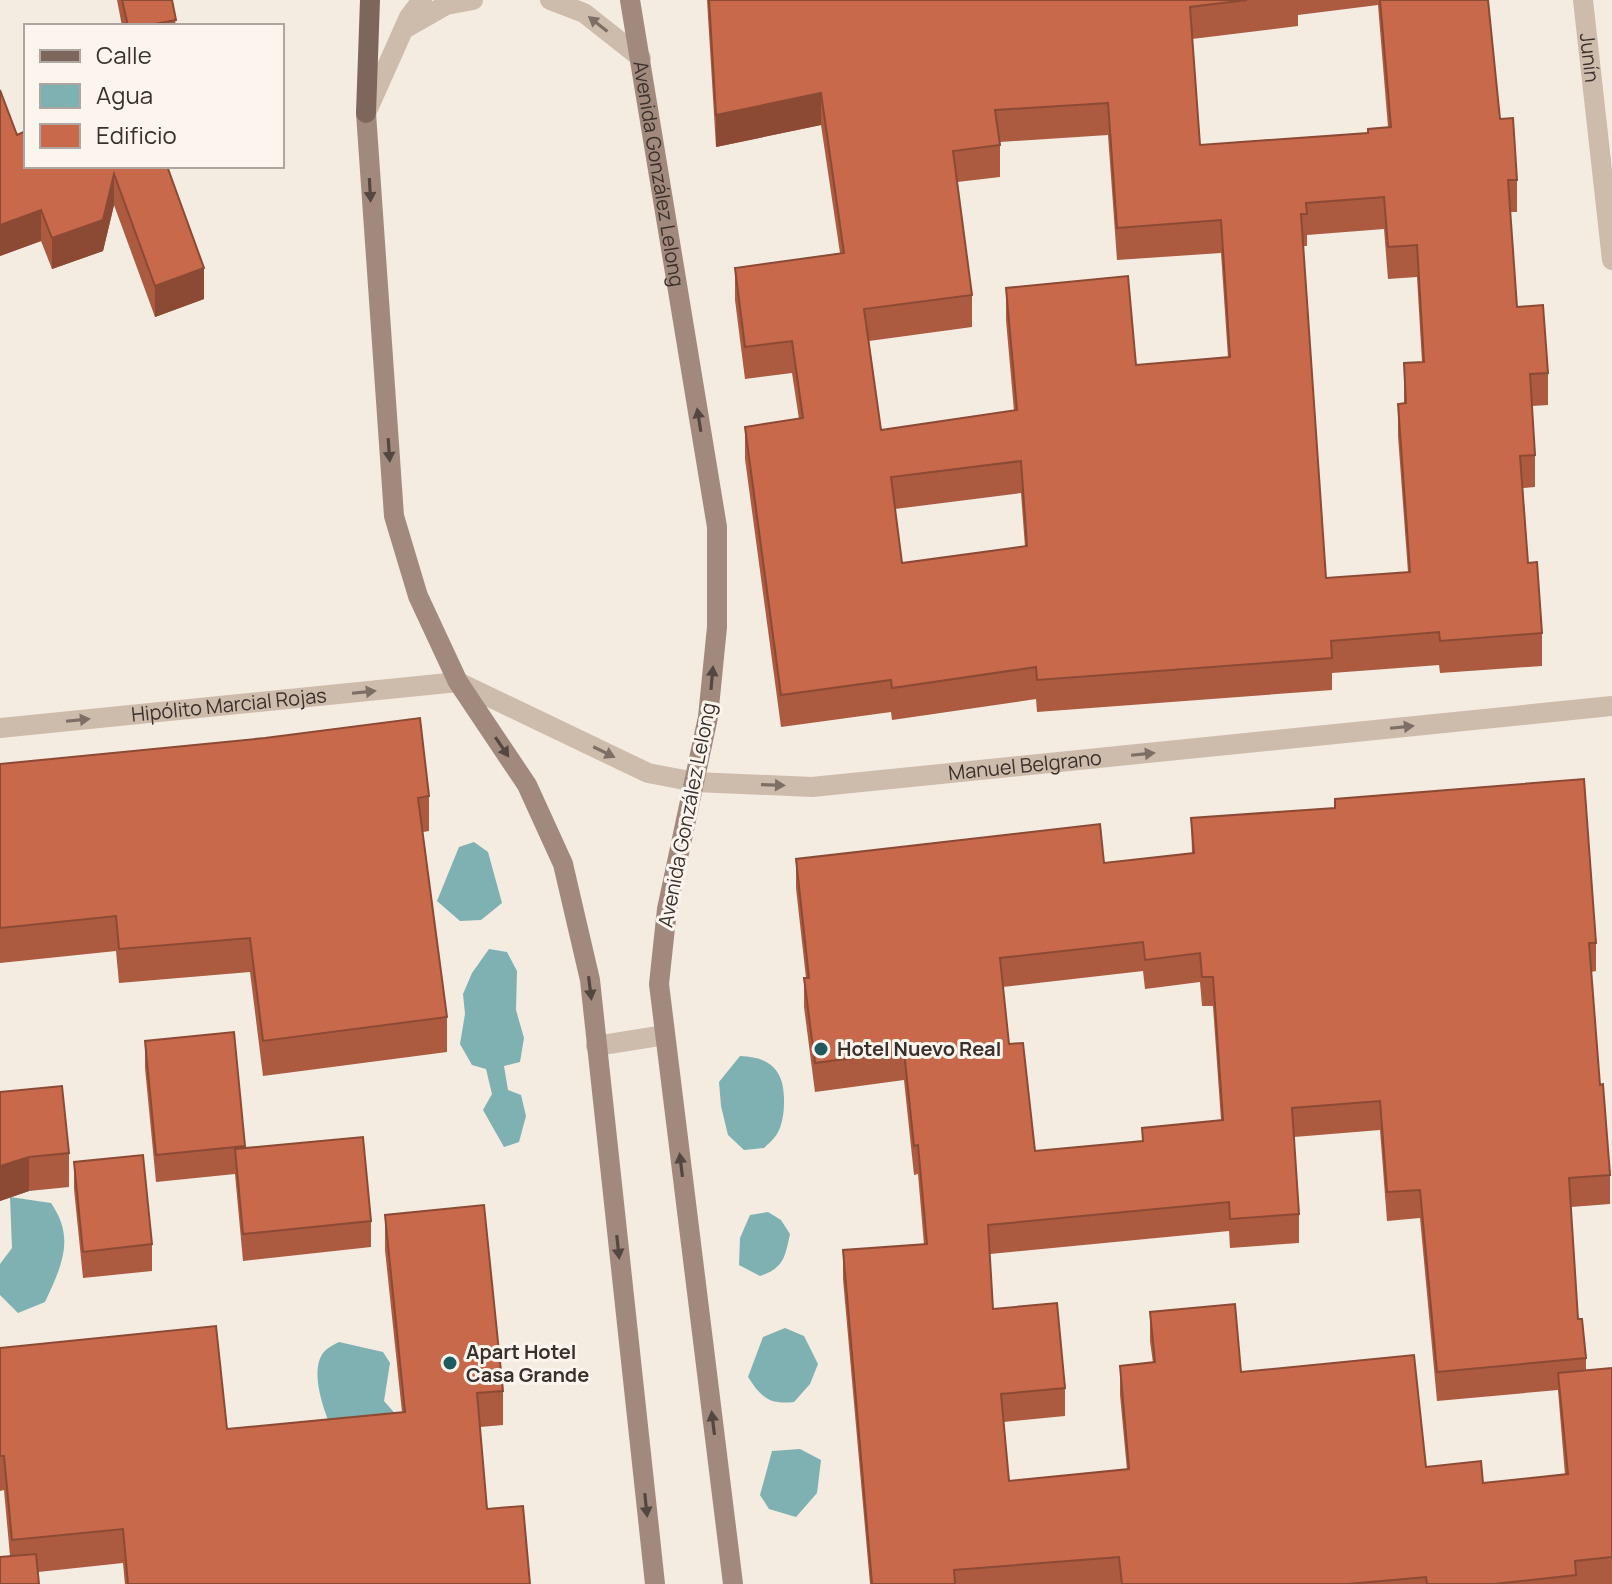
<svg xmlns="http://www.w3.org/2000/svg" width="1612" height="1584" font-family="Manrope,sans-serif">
<rect width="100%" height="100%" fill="#f4ebe1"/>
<path fill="#7fb0b2" d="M474 842 488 852 502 903 481 920 460 921 437 901 459 847Z
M489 949 507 952 517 971 516 1010 524 1038 520 1062 504 1066 508 1090 521 1095 526 1116 519 1142 504 1147 483 1110 492 1094 486 1069 472 1065 460 1044 465 1014 463 994 472 973Z
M740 1056C772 1057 785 1072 784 1103 784 1113 782 1126 777 1134 774 1139 768 1144 764 1148L744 1150 728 1135 721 1106 719 1082Z
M10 1197 51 1203C76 1239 61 1267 45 1302L18 1313 0 1295V1264L12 1248Z
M768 1212 781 1220 790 1234C785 1257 784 1268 760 1276L739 1265 740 1238 750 1215Z
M785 1328 804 1336 818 1364 810 1384 794 1402C769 1405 761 1397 748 1377L763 1337Z
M339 1342 383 1352 390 1363 384 1401 398 1417 334 1434C325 1414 309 1373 323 1353 327 1348 333 1345 339 1342Z
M800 1449 821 1460 817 1493 796 1517 769 1509 760 1495 772 1451Z"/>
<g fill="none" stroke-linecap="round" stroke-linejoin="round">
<g stroke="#cdbbac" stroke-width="20">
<path d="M550 0 584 13 641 58"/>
<path id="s1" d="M1583 0 1612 260"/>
<path d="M404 29 446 5 473 0"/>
<path d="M367 111 409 17 422 0"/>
<path id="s2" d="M0 728 458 682 648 773 695 782 812 787 1612 706"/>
<path d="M596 1046 665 1035"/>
</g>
<g stroke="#a18a7d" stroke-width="20">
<path id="s3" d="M630 0 717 527V627L708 717 667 909 659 984 733 1584"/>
<path d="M366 113 394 516 418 596 458 682 527 785 563 864 590 980 655 1584"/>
</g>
<path stroke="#7d675c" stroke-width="20" d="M366 113 370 0"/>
</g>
<path fill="#ac5a40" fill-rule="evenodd" d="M117 0H172L176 26H122Z
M707 0H1488L1500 119 1517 180V212H1510L1517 307 1548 373V405L1532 406 1535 455V487L1523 488 1528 563 1542 633V666L1440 673 1439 665 1332 673V690L1037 712 1036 699 892 720 891 712 781 727 745 459V427L799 419 792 373 745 379 735 300V268L840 253 821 125 716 147ZM1378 5 1388 127 1368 133 1200 145 1192 39 1298 26V15ZM1108 135 1117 260 1221 253 1228 357 1136 365 1006 288V320L1014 411 881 430 869 341 972 327V295L957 182 1000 177V142ZM1384 229 1388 279 1417 277 1422 362 1404 363V403L1398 404V436L1408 572 1326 578 1303 246H1307V235ZM1021 493 1025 547 902 563 895 509Z
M0 90 17 135 167 166 204 299 155 317 114 205 103 251 52 269 41 241 0 256Z
M0 764 429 796V831L423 832 447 1017V1052L263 1076 250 972 119 983 116 951 0 963Z
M1191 818 1596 943V971L1591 972 1600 1085 1610 1175V1204L1571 1207 1578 1319 1586 1358V1370L1612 1368V1584H870L843 1279V1250L924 1245 918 1174 914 1175 904 1080 815 1092 804 1007V978H806L796 888V859L1104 863 1192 853ZM1143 971 1145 989 1200 982 1202 1006H1213L1221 1120 1142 1141 1035 1151 1009 1044 1003 987ZM1380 1130 1387 1221 1420 1218 1437 1401 1558 1390 1565 1475 1483 1483 1426 1467 1241 1372 1150 1312V1341L1153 1363 1120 1366V1395L1127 1470 1009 1481 1004 1422 1065 1416V1388L993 1309 990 1254 1229 1231 1230 1248 1299 1243V1214L1294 1137Z
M234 1032 245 1148 371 1221V1247L243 1261 235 1174 156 1182 145 1068V1041Z
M0 1092 69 1153V1187L29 1191 0 1201Z
M74 1162 152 1244V1271L83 1278 74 1189Z
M385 1215 503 1391V1425L480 1427 487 1509 530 1584H125L123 1563 38 1572 10 1556 4 1490 0 1491V1348L227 1429 402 1412 385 1250Z"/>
<path fill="#8c4a34" d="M821 93V125L716 147V115Z
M114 174V205L103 251 52 269V238Z
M41 210V241L0 256V225Z
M204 268V299L155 317V286Z
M29 1157V1191L0 1201V1166Z"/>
<path fill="#c8694b" stroke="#8c4a34" stroke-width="2" fill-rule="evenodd" d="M122 0H172L176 20 144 26H128Z
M709 0H1247L1190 7 1200 145 1368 133V129L1391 127 1380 0H1488L1500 119 1513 118 1517 180H1508L1517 307 1543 305 1548 373 1530 374 1535 455 1520 456 1528 563 1537 562 1542 633 1440 641 1439 632 1331 641 1332 658 1037 680 1036 667 892 688 891 680 781 695 745 427 803 418 792 341 745 347 735 268 844 253 821 93 716 115ZM1108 103 1117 228 1221 220 1230 357 1136 365 1128 276 1006 288 1017 410 881 430 864 309 972 295 953 151 1000 145 995 110ZM1384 197 1388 247 1417 245 1424 362 1404 363 1406 403 1398 404 1410 572 1326 578 1301 214H1307L1306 203ZM1021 461 1027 546 902 563 891 477Z
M0 90 17 135 26 131V166H167L204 268 155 286 114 174 103 220 52 238 41 210 0 225Z
M420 718 429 796 418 798 447 1017 263 1041 250 938 119 949 116 916 0 928V764L265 738Z
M1584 779 1596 943H1589L1600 1085 1603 1084 1610 1175 1569 1178 1578 1319H1582L1586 1358 1437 1372 1420 1190 1387 1192 1380 1101 1292 1108 1299 1214 1230 1219 1229 1202 988 1225 993 1309 1057 1303 1065 1388 1001 1394 1009 1481 1129 1469 1120 1366 1155 1362 1150 1312 1235 1304 1241 1372 1414 1355 1426 1467 1481 1461 1483 1483 1568 1474 1558 1373 1612 1368V1557L1575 1561 1576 1575 1494 1584H1427L1426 1577 1348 1584H1122L1119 1557 954 1570 955 1584H872L843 1250 927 1244 918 1145 914 1146 904 1051 815 1063 804 978H809L796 859 1100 824 1104 863 1194 853 1191 818 1335 808V799ZM1143 942 1145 960 1200 953 1202 977H1213L1223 1120 1142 1128 1143 1141 1035 1151 1023 1043 1009 1044 1000 958Z
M234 1032 245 1146 156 1155 145 1041Z
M62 1086 69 1153 29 1157 0 1166V1092Z
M363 1137 371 1221 243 1234 235 1149Z
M143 1155 152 1244 83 1252 74 1162Z
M484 1205 503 1391 477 1393 487 1509 523 1506 530 1584H128L123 1529 12 1540 4 1456H0V1348L216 1326 227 1429 405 1412 385 1215Z
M36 1554 39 1584H0V1557Z"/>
<defs><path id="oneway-solid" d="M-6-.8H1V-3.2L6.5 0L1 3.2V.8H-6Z" transform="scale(2)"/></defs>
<g fill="#7d6f65">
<use href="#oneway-solid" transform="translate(598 24) rotate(-142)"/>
<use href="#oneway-solid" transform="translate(364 692) rotate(-6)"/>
<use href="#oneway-solid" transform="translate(78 720) rotate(-6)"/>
<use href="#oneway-solid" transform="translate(1402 727) rotate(-6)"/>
<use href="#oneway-solid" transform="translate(604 752) rotate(26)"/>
<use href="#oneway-solid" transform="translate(1143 754) rotate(-6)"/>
<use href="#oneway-solid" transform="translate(773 785) rotate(2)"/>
</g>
<g fill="#544640">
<use href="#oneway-solid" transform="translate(370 190) rotate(87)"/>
<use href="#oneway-solid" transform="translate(699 420) rotate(-99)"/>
<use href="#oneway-solid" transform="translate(389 450) rotate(86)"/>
<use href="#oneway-solid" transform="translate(712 678) rotate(-85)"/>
<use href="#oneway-solid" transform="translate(502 747) rotate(56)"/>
<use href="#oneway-solid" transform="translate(590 988) rotate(83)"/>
<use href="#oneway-solid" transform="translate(681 1165) rotate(-97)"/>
<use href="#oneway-solid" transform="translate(618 1247) rotate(84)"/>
<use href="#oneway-solid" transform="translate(713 1423) rotate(-97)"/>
<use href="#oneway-solid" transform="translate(646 1505) rotate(84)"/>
</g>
<g fill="#1f5a5e" stroke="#fbf5ee" stroke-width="3">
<circle cx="821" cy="1049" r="8"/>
<circle cx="450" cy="1363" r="8"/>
</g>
<g text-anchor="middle" stroke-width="6" stroke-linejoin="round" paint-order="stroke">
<g font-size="20" fill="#3b302b" stroke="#fbf5ee">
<text dy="7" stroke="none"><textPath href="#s1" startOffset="58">Junín</textPath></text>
<text dy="7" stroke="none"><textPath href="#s3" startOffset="176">Avenida González Lelong</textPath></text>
<text dy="7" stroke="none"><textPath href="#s2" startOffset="230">Hipólito Marcial Rojas</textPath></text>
<text dy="7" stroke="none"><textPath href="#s2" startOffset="1050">Manuel Belgrano</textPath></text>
<text transform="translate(687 815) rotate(-79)" y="7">Avenida González Lelong</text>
</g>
<g font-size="20" font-weight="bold" fill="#3b302b" stroke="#fbf5ee" text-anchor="start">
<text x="837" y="1056">Hotel Nuevo Real</text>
<text x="466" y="1359">Apart Hotel<tspan x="466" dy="23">Casa Grande</tspan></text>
</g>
</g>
<rect x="24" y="24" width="260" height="144" fill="#fbf5ee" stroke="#aea6a0" stroke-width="2"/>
<rect x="40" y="50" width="40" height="12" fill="#7d675c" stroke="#aea6a0" stroke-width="2"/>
<text x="96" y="64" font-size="24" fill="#3b302b">Calle</text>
<rect x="40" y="84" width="40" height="24" fill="#7fb0b2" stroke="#aea6a0" stroke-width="2"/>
<text x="96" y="104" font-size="24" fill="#3b302b">Agua</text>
<rect x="40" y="124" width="40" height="24" fill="#c8694b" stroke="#aea6a0" stroke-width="2"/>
<text x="96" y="144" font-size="24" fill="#3b302b">Edificio</text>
</svg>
